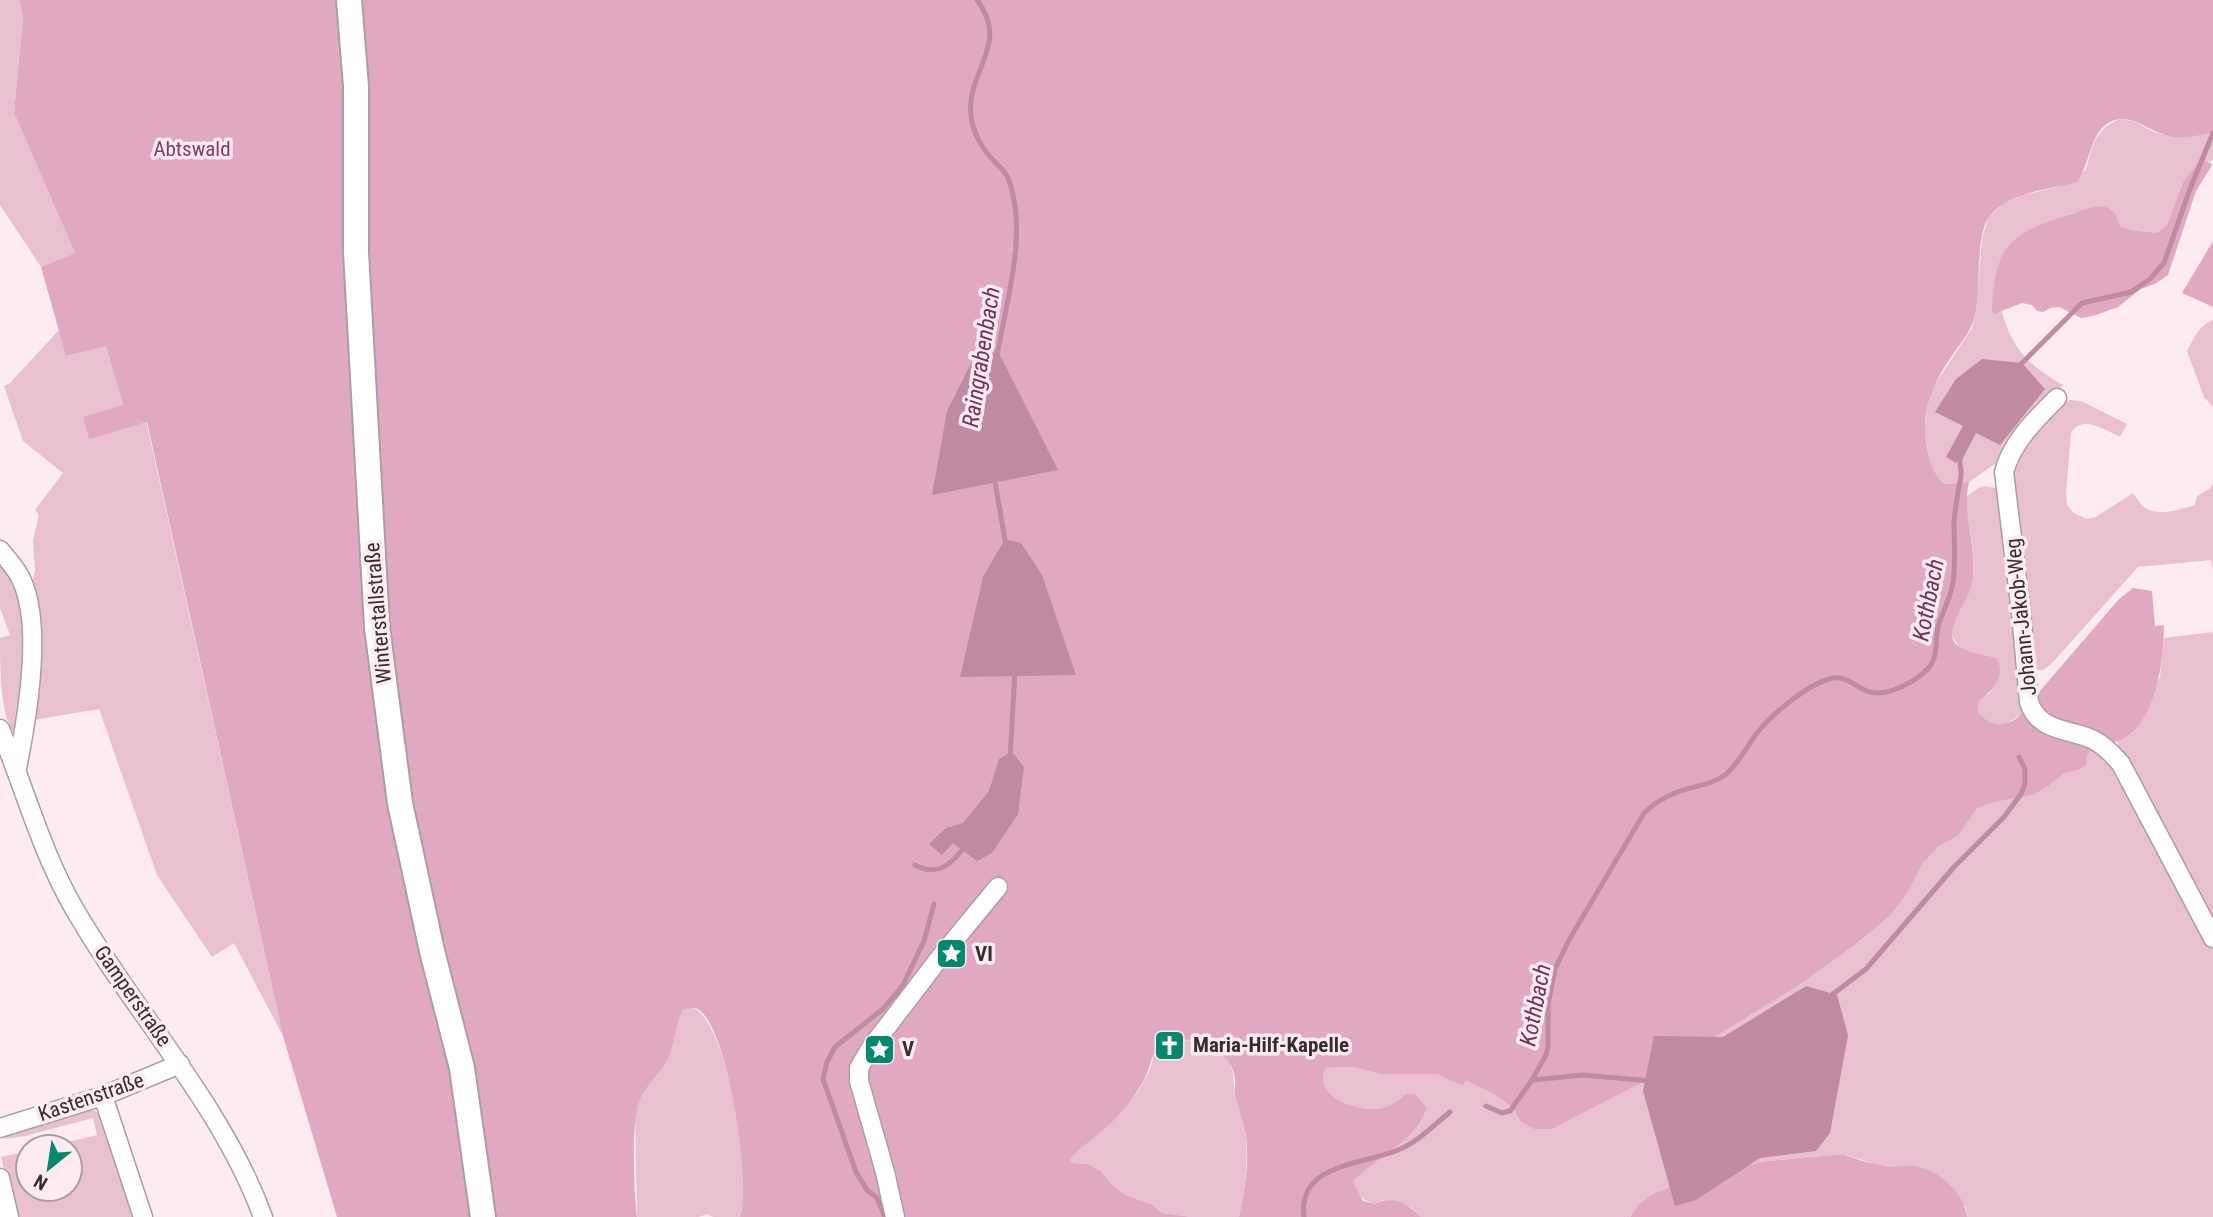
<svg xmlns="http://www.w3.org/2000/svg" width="2213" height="1217" font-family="'Roboto Condensed',sans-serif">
<rect width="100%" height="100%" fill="#fcebf1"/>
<path fill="#e8c0d0" d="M0 0H19L23 17 14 113 75 253 41 267 0 205Z
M2119 119C2141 120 2143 130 2161 134 2177 138 2197 136 2213 133V159L2210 162 2205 159 2183 182 2167 225 2156 233 2125 229 2094 207 2068 215 2000 313 2002 312C2013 351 2029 365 2063 385L2037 411 1998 462 1969 482 1945 484 1932 471 1924 429 1930 392 1972 328 1976 313 1982 239 1988 218 2004 203 2023 195 2057 187 2086 170C2093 144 2094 132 2119 119Z
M2213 320V407L2204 397 2187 351C2194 338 2199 325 2213 320Z
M59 330 67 356 106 345 123 406 84 417 146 421 283 1036 234 943 212 957 157 875 99 709 33 720 30 589 35 572 33 540 39 515 35 510 63 473 23 441 4 386 10 383Z
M2070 400 2081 401 2127 424 2120 437C2105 430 2082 414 2071 433L2066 494 2067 505 2074 513 2086 519 2096 517 2133 493C2136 497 2140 504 2144 507 2158 518 2180 509 2195 505L2197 496 2210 489 2213 482V571L2211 560 2138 567 2054 661C2046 668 2043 673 2033 668L2010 481 2016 455 2059 403Z
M1986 486 1998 489 2027 706C2011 725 1997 734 1978 712L1979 701 1991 692C1985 683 1952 639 1952 634 1951 616 1968 601 1972 584 1978 555 1968 527 1965 498L1978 488Z
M0 561 9 574 23 605 26 682 15 733C0 721 0 661 0 638L10 635 0 608Z
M2213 632V925L2117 742 2130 733 2160 677 2164 638Z
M2092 748 2106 758 2120 774 2213 948V1217H1967L1966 1207 1921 1167 1877 1165 1843 1154 1769 1161 1638 1205 1630 1217H1421L1412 1208 1383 1200 1375 1204C1361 1200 1358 1195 1353 1182 1376 1157 1418 1142 1427 1106L1414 1094H1406C1399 1100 1392 1105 1382 1108 1361 1113 1311 1097 1326 1068L1352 1067 1381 1074H1438L1463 1086 1466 1081 1492 1093 1512 1107 1521 1122 1534 1129H1552L1661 1073 1710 1040 1798 986 1855 945 1891 915 1908 892 1923 863 1939 846 1958 836 1977 809 1990 803 2033 795 2047 787 2065 773 2078 770Z
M691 1007C728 1017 753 1184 740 1217H713L707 1214 699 1217H637L635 1114 639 1101 678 1019 683 1010Z
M1167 1040C1188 1040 1206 1039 1223 1054 1235 1065 1233 1079 1235 1094 1237 1106 1243 1118 1245 1131 1249 1160 1245 1188 1239 1217H1192L1162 1213 1153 1205 1124 1194 1111 1184 1101 1171 1088 1164 1073 1163 1070 1160C1088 1137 1114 1123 1132 1099 1139 1091 1145 1081 1149 1071 1156 1056 1150 1050 1167 1040Z
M86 1111H95L101 1114 135 1217H15L1 1157 28 1151V1189H70V1147H47L97 1135 93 1118 25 1136 4 1139 8 1134Z"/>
<path fill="#e1a9c1" d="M19 0H2213V133C2201 135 2187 138 2175 137 2149 135 2127 105 2103 127 2091 138 2088 167 2077 182 2049 190 2009 191 1989 217 1975 235 1981 292 1975 316 1971 331 1962 341 1954 353 1933 382 1920 412 1927 447 1931 466 1931 471 1945 484L1969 482C1961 516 1979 549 1972 584 1969 600 1944 629 1955 643 1963 653 1985 655 1996 658 2007 675 1993 690 1979 701L1978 712C1989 725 2000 728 2016 719L2119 599 2133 588 2152 591 2155 626 2164 625C2164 660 2156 727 2118 741 2110 744 2100 745 2092 748L2087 756 2086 765 2078 770 2065 773 2047 787 2033 795 1990 803 1977 809 1958 836 1939 846 1923 863 1908 892 1891 915 1855 945 1798 986 1710 1040 1661 1073 1552 1129H1534L1521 1122 1512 1107 1492 1093 1466 1081 1463 1086 1437 1074H1381L1352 1067 1326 1068C1311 1097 1361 1113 1382 1108 1392 1105 1399 1100 1406 1094H1415L1427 1107C1417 1142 1376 1157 1353 1182L1363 1201 1375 1204C1393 1195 1408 1204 1421 1217H1239C1245 1188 1251 1156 1244 1126 1241 1116 1238 1106 1235 1095 1234 1090 1236 1085 1235 1079 1233 1058 1212 1040 1191 1040 1183 1040 1172 1038 1165 1041 1151 1048 1151 1069 1143 1082 1132 1101 1118 1118 1102 1131 1090 1141 1080 1147 1070 1160L1073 1163 1088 1164 1101 1171 1111 1184 1124 1194 1153 1205 1162 1213 1192 1217H740C752 1185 728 1029 699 1010 694 1006 688 1008 683 1010 675 1024 675 1041 669 1057 661 1073 645 1085 639 1102 631 1122 634 1194 637 1217H337L283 1036 147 422 89 439 83 417 123 405 106 346 66 356 41 267 75 253 14 113 23 17Z
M2201 159H2205L2212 165 2196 191 2168 275 2155 284 2141 289 2118 307 2093 316 2081 318 2059 307 2050 308 2043 312 2037 311 2032 305 2022 303 1994 314 1992 311C1995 248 2007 234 2066 216 2079 212 2095 203 2108 208 2119 212 2116 225 2124 228 2129 230 2149 232 2156 233L2167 225 2183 182Z
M2213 241V307L2182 293Z
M1843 1154C1858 1160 1873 1165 1890 1166 1900 1167 1912 1164 1922 1168 1943 1174 1965 1195 1967 1217H1630L1638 1205 1655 1193 1716 1172 1769 1161Z"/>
<path fill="#c08aa2" d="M998 351 1058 470 932 495 947 411 971 363Z
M1982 359 2022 363 2045 389 2000 445 1976 433 1964 456 1956 463 1946 457 1963 426 1935 412 1956 379Z
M1005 539 1021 543 1042 575 1076 675 960 677 983 577Z
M1012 752 1024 767 1018 814 992 853 977 861 953 843 942 855 929 844 946 828 963 823 989 791 999 759Z
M1806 986 1837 995 1848 1035 1830 1133 1816 1151 1760 1158 1696 1200 1675 1206 1643 1091 1654 1036 1723 1037Z"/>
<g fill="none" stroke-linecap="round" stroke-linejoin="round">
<path stroke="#c08aa2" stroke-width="5" d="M977 0C1011 44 966 71 971 115 972 132 983 150 995 162 1000 167 1005 171 1008 178 1029 232 1006 301 997 356
M2019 366 2082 303 2131 292 2150 279 2164 263 2190 189 2213 133
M994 476 1006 546
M1010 758 1015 670
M915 865C938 877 951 865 965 846
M1829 997 1866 969 1954 867 2004 817 2021 794 2025 784V769L2019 757
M1532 1080 1583 1075 1651 1081
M1486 1106 1502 1113 1510 1111 1532 1080 1546 1055 1548 1047V1004L1555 969 1569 940 1644 813C1653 804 1663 798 1675 793 1691 786 1710 786 1725 775 1739 764 1746 747 1757 733 1771 715 1807 685 1829 679 1845 674 1854 686 1867 691 1886 699 1923 679 1932 663 1938 652 1935 640 1938 627 1942 612 1951 598 1953 582 1956 563 1954 543 1954 523 1955 507 1958 492 1961 476 1962 468 1958 463 1961 455
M885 1217 877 1198 867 1190 856 1172 823 1079 827 1062 835 1047 883 1009 903 985 924 941 934 904
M1304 1217C1297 1163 1363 1165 1398 1150 1418 1142 1434 1125 1450 1112"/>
<defs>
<path id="street" d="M2057 398C2036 419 2012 442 2004 472L2021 612 2029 702C2038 731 2068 729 2092 739 2104 745 2112 753 2121 764L2213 938
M0 550C8 560 17 569 22 581 43 628 27 719 17 768
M0 729C25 789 42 854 75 910 135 1014 221 1103 263 1217
M103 1096 143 1217
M0 1128 103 1096 180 1064
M0 1178 9 1217
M895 1217 885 1172 859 1081V1068L870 1049 938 960 998 887"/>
<path id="secondary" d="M349 0 356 86V252L377 627 400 803 432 951 462 1068 483 1217"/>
</defs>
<use href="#street" stroke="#ac9da3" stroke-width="21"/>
<use href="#secondary" stroke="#ac9da3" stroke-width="28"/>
<use href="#street" stroke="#fff" stroke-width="18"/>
<use href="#secondary" stroke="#fff" stroke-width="24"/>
</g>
<defs>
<symbol id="sight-square" viewBox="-11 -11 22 22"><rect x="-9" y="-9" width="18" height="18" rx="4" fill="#06886c" stroke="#fcebf1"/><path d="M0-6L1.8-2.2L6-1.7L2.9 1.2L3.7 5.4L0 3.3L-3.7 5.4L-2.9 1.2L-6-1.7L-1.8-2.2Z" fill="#fff"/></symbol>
<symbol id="church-square" viewBox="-11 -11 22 22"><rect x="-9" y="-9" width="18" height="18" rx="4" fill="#06886c" stroke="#fcebf1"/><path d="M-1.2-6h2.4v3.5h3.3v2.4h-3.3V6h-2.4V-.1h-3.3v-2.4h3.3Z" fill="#fff"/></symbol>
</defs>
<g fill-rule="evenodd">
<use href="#sight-square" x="934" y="936" width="35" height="35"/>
<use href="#church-square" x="1152" y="1028" width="35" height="35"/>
<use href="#sight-square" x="862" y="1032" width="35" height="35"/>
</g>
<g text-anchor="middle" stroke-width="7" stroke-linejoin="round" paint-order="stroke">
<g font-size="21" fill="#813d5f" stroke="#fcebf1">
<text x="192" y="156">Abtswald</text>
</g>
<g font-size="21" fill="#342e30" stroke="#fcebf1">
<text transform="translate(378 613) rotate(-95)" y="7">Winterstallstraße</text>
<text transform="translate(2021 617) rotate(-96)" y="7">Johann-Jakob-Weg</text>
<text transform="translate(133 996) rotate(55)" y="7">Gamperstraße</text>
<text transform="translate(91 1097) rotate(-19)" y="7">Kastenstraße</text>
</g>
<g font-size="21" font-weight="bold" fill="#342e30" stroke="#fcebf1" text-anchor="start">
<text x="975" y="961">VI</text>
<text x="1193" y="1052">Maria-Hilf-Kapelle</text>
<text x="902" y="1056">V</text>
</g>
<g font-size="23" font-style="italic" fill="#753254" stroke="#fcebf1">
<text transform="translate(981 357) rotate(-81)" y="8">Raingrabenbach</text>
<text transform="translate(1928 600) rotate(-79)" y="8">Kothbach</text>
<text transform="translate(1535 1005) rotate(-79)" y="8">Kothbach</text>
</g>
</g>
<g transform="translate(49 1168) rotate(210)"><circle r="33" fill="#fcebf1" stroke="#ac9fa4" stroke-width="2"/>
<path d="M0-5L12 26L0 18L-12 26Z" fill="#06886c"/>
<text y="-10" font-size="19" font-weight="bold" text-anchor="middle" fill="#342e30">N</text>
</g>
</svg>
